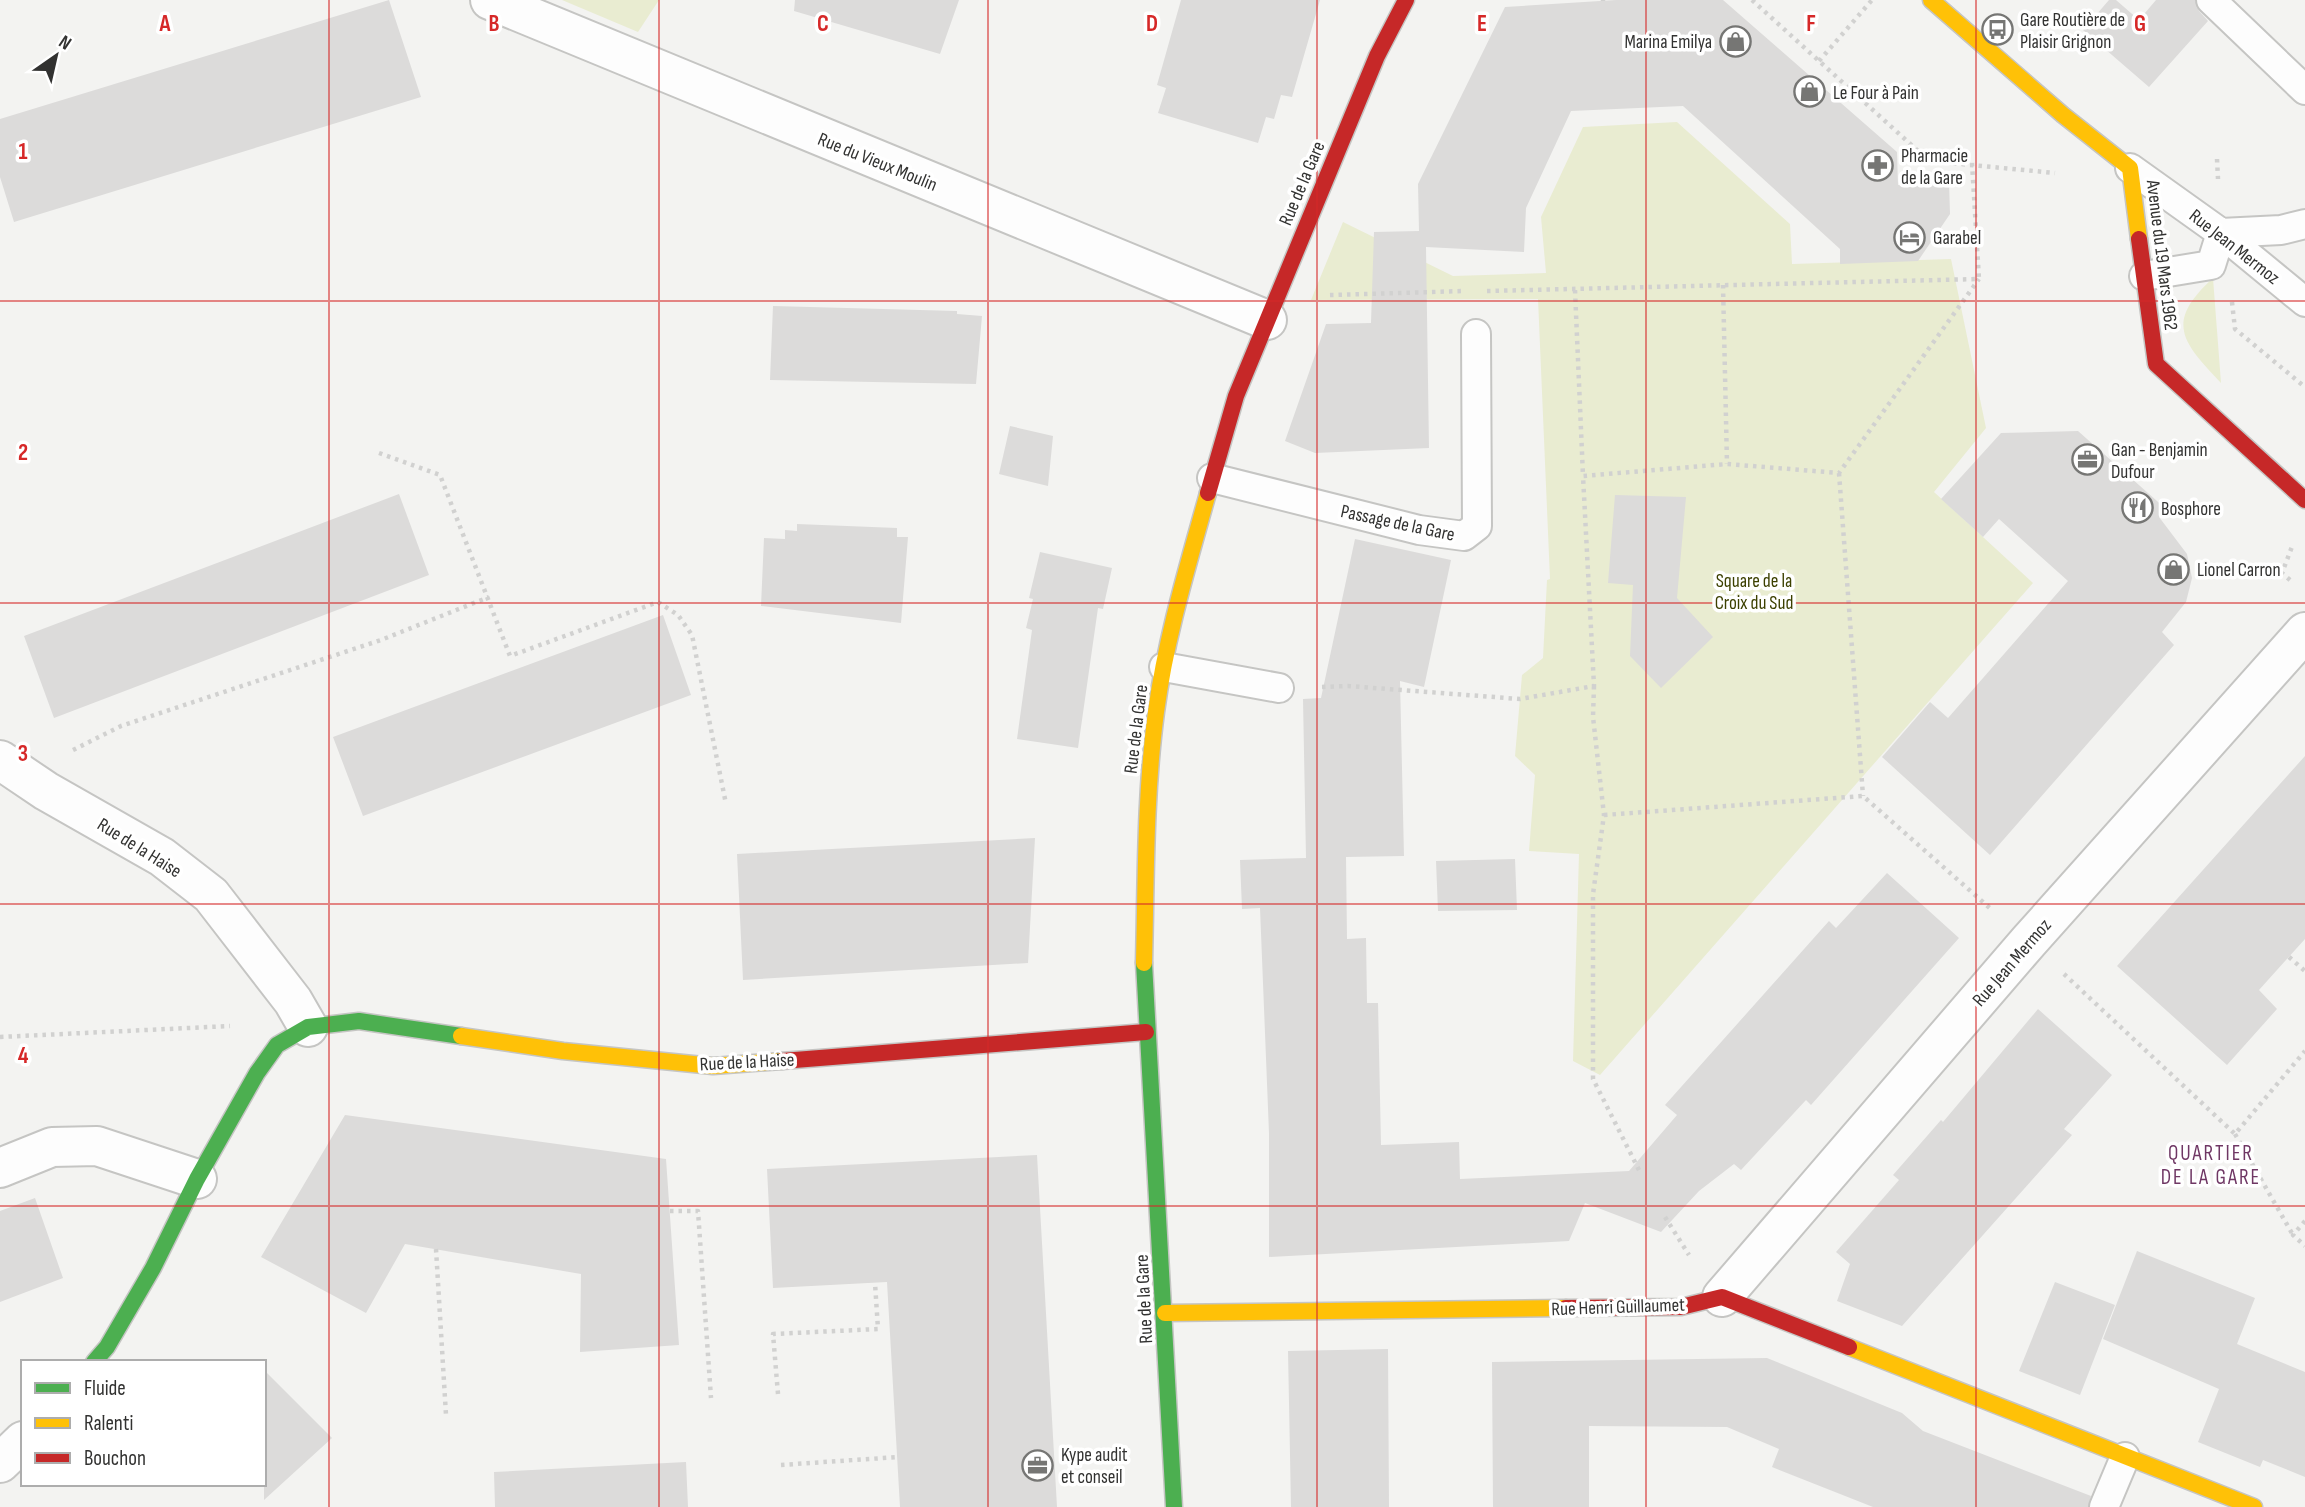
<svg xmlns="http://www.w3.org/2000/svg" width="2305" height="1507" font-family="'Sofia Sans Condensed',sans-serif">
<rect width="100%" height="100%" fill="#f3f3f1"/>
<path fill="#e9ecd1" d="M562 0H659L638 32Z
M1677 122 1790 224 1792 264 1951 259 1986 428 1934 492 2033 583 1600 1075 1573 1061 1579 854 1529 851 1535 775 1515 756 1522 675 1543 658 1547 580 1550 579 1538 299 1311 300 1343 222 1453 276 1546 273 1541 217 1583 127Z
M2213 278 2221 383C2181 341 2165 322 2213 278Z"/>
<path fill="#dcdbda" d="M389 0 421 97 14 222 0 177V119Z
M795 0H959L940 54 794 11Z
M1181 0H1320L1292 97 1281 95 1274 119 1266 117 1258 143 1158 113 1166 88 1157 85Z
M1616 0H1723L1897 152 1898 185 1949 182 1950 214 1918 261 1840 264V249L1683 106 1571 111 1526 208 1524 252 1426 247 1429 448 1315 453 1285 441 1326 324 1371 323 1374 232 1419 231 1418 184 1505 7Z
M2109 0H2116L2139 20 2156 0H2195L2199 11 2208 21 2149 87 2083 30Z
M773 306 957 311V314L982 316 976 384 770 380Z
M1010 426 1053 436 1048 486 999 474Z
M2078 431 2166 509 2159 517 2187 554 2192 578 2186 602 2162 632 2174 645 1990 855 1882 757 1930 702 1948 718 2068 581 1999 519 1983 537 1941 499 2001 433Z
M399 494 429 575 54 718 24 636Z
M1615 495 1686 497 1677 598 1713 637 1661 688 1630 656 1633 585 1608 583Z
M797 524 897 528V537H908L901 623 761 606 764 538 785 539V530L797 531Z
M1355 539 1451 560 1424 687 1400 681 1404 856 1346 857 1347 939 1366 938 1367 1003H1378L1381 1145 1459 1142 1460 1179 1629 1171 1677 1115 1665 1105 1829 921 1836 928 1887 873 1959 938 1811 1105 1806 1100 1741 1170 1734 1164 1699 1191 1661 1232 1585 1203 1569 1241 1269 1257V1133L1260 908 1242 909 1240 860 1306 858 1303 699 1321 698Z
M1040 552 1112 568 1103 609 1098 608 1078 748 1017 739 1032 630 1026 628 1033 599 1029 598Z
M663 615 691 695 363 816 333 737Z
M2305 756V939L2259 990 2277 1009 2227 1065 2117 966Z
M1035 838 1028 963 743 980 737 854Z
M1515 859 1517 910 1438 911 1436 861Z
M2038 1009 2112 1075 2064 1129 2072 1135 1902 1326 1837 1301 1850 1264 1836 1252 1899 1180 1893 1175 1941 1120 1943 1122Z
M345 1115 666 1159 679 1345 580 1352 581 1274 405 1244 366 1313 261 1257Z
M1037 1155 1057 1507H900L887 1282 773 1288 767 1169Z
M35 1198 63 1278 0 1302V1211Z
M2137 1251 2255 1298 2237 1344 2305 1372V1477L2263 1460 2260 1467 2198 1442 2219 1389 2103 1339Z
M2055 1282 2115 1305 2080 1395 2019 1371Z
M1388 1349 1389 1507H1291L1288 1351Z
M1767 1358 1902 1413 1923 1431 2091 1496 2088 1507H1873L1772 1467 1779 1449 1727 1427 1589 1426V1507H1493L1492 1362Z
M264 1370 332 1438 264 1500Z
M686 1462 688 1507H495L494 1472Z"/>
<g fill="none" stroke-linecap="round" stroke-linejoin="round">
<defs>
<path id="lane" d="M2211 0 2305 90
M2130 168 2221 233 2305 302
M2221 233 2281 230 2305 224
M2144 276 2211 265 2221 233
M1212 478 1419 530 1464 536 1477 526 1476 334
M1164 667 1279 688
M2104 1507 2125 1457"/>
<path id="street" d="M490 0 1267 320
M0 760 46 791 162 857 211 895 293 1001 308 1027
M0 1168 52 1147 97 1146 197 1179
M1722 1297 2029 941 2305 632
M0 1463 23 1441"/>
<path id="fast" d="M1144 963 1174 1507
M94 1362 107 1347 153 1268 197 1179 257 1073 277 1045 308 1027 359 1021 461 1036"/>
<path id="slow" d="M1931 0 2063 115 2130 168 2139 239
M1144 963C1146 879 1145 795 1156 712 1166 637 1188 565 1208 493
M461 1036 563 1051 713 1066 782 1061
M1165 1313 1566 1308
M1849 1347 2254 1507"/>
<path id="jam" d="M2139 239 2156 364 2305 500
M1208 493 1236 396 1377 56 1406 0
M782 1061 1146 1032
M1566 1308 1681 1307 1722 1297 1849 1347"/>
</defs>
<use href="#lane" stroke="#c5c5c3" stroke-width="32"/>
<use href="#street" stroke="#c5c5c3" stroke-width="42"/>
<use href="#fast" stroke="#c5c5c3" stroke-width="19"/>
<use href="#slow" stroke="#c5c5c3" stroke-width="19"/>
<use href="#jam" stroke="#c5c5c3" stroke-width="19"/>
<path stroke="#d1d1d0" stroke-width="4.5" stroke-dasharray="3.5 5" stroke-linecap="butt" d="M1752 0 1929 161 2055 173
M1603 1V0
M1819 61 1872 0
M2217 159 2218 179
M1972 163 1979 279
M1723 285 1727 464
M1575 290 1583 476
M1487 291 1979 279
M1330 295 1465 291
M2232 302 2235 329 2305 387
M379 453 440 475 510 656 658 602 678 615 692 635 726 804
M1839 473 1863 796
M2290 580 2282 573 2293 544
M1594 686 1593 717 1604 815 1593 894V1079L1640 1172
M1322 687 1348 686 1520 699 1594 686 1583 476 1727 464 1839 473 1979 279
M73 750 121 726 381 640 489 597
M1604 815 1863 796 1992 910
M2289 957 2305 971
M2064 974 2235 1134 2305 1051
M0 1037 230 1026
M2235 1134 2293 1235
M670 1211H698L711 1398
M1665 1217 1689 1255
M2305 1221 2293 1235 2305 1246
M436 1249 446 1415
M778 1394 773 1334 878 1329 875 1283
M781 1465 898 1457"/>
<use href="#lane" stroke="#fdfdfd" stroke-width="28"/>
<use href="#street" stroke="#fdfdfd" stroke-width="38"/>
<use href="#fast" stroke="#4caf50" stroke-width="16"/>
<use href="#slow" stroke="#ffc107" stroke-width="16"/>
<use href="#jam" stroke="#c62828" stroke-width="16"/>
</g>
<path fill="none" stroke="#d62828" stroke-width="2" stroke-opacity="0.55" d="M329 0V1507M659 0V1507M988 0V1507M1317 0V1507M1646 0V1507M1976 0V1507M0 301H2305M0 603H2305M0 904H2305M0 1206H2305"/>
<defs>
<symbol id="bus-ring" viewBox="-11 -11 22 22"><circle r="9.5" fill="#fff" stroke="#767674" stroke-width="1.5"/><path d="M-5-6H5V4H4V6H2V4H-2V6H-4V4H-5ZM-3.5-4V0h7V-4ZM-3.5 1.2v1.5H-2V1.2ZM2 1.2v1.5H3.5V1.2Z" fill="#767674"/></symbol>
<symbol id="shop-ring" viewBox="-11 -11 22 22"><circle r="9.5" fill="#fff" stroke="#767674" stroke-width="1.5"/><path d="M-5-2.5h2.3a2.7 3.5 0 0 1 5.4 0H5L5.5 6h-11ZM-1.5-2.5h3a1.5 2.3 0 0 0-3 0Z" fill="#767674"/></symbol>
<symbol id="pharmacy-ring" viewBox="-11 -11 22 22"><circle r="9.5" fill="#fff" stroke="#767674" stroke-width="1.5"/><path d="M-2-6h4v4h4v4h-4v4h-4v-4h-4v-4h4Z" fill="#767674"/></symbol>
<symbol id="hotel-ring" viewBox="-11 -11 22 22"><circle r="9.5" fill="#fff" stroke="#767674" stroke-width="1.5"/><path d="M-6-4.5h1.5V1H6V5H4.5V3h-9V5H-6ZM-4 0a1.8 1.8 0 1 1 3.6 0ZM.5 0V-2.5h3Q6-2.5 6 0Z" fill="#767674"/></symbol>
<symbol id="office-ring" viewBox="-11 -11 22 22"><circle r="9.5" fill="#fff" stroke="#767674" stroke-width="1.5"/><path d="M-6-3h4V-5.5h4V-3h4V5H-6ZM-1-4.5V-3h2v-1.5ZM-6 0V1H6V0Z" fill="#767674"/></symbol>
<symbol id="restaurant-ring" viewBox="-11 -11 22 22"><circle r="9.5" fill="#fff" stroke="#767674" stroke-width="1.5"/><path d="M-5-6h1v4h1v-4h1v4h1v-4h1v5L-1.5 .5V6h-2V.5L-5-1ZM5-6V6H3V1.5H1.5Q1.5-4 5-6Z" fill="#767674"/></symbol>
</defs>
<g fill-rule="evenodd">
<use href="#bus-ring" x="1980" y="12" width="35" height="35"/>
<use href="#shop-ring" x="1718" y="24" width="35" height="35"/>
<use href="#shop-ring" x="1792" y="74" width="35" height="35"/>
<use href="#pharmacy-ring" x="1860" y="148" width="35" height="35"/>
<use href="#hotel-ring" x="1892" y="220" width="35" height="35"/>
<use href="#office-ring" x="2070" y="442" width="35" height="35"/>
<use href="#restaurant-ring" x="2120" y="490" width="35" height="35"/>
<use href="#shop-ring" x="2156" y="552" width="35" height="35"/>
<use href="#office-ring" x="1020" y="1448" width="35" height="35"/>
</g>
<g text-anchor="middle" stroke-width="7" stroke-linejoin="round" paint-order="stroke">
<g font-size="19" fill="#323231" stroke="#fff" text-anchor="start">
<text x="2020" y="26">Gare Routière de<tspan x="2020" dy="22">Plaisir Grignon</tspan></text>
<text x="1712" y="48" text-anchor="end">Marina Emilya</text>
<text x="1833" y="99">Le Four à Pain</text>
<text x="1901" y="162">Pharmacie<tspan x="1901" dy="22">de la Gare</tspan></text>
<text x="1933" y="244">Garabel</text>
<text x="2111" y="456">Gan - Benjamin<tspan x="2111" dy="22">Dufour</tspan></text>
<text x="2161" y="515">Bosphore</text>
<text x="2197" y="576">Lionel Carron</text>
<text x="1061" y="1461">Kype audit<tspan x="1061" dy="22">et conseil</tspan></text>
</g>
<g font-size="19" fill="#323231" stroke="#fff">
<text transform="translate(878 161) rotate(22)" y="7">Rue du Vieux Moulin</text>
<text transform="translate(1301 183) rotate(-67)" y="7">Rue de la Gare</text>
<text transform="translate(2235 246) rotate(38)" y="7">Rue Jean Mermoz</text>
<text transform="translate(2163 255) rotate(83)" y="7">Avenue du 19 Mars 1962</text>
<text transform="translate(1398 522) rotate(12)" y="7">Passage de la Gare</text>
<text transform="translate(1135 729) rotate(-83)" y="7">Rue de la Gare</text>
<text transform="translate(140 847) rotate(32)" y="7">Rue de la Haise</text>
<text transform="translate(2011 962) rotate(-49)" y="7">Rue Jean Mermoz</text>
<text transform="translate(747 1061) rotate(-3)" y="7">Rue de la Haise</text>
<text transform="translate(1143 1299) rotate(-93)" y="7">Rue de la Gare</text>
<text transform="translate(1618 1306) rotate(-2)" y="7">Rue Henri Guillaumet</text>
</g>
<g font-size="19" fill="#3c4000" stroke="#fff">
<text x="1754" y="587">Square de la<tspan x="1754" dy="22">Croix du Sud</tspan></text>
</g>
<g font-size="21" letter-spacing="2" fill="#6f3764" stroke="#fff">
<text x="2211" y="1160">QUARTIER<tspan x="2211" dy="24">DE LA GARE</tspan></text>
</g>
</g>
<g font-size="23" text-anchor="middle" font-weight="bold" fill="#d62828" stroke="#fff" stroke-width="7" stroke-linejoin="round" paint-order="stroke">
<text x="165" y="31">A</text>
<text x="494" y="31">B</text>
<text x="823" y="31">C</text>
<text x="1152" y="31">D</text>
<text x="1482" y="31">E</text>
<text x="1811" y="31">F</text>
<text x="2140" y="31">G</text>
<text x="23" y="159">1</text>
<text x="23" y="460">2</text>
<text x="23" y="761">3</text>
<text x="23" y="1063">4</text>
</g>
<rect x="21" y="1360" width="245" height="126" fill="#ffffff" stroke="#adadad" stroke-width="2"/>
<rect x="35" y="1383" width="35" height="10" fill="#4caf50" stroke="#adadad" stroke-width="2"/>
<text x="84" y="1395" font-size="21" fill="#323231">Fluide</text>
<rect x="35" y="1418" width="35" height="10" fill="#ffc107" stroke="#adadad" stroke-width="2"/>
<text x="84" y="1430" font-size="21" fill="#323231">Ralenti</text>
<rect x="35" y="1453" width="35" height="10" fill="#c62828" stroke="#adadad" stroke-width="2"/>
<text x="84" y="1465" font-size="21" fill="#323231">Bouchon</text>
<g transform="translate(56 56) rotate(34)" stroke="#ffffff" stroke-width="5" paint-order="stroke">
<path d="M0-5L12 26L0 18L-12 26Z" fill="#323231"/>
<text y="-10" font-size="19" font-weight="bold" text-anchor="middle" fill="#323231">N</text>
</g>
</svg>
